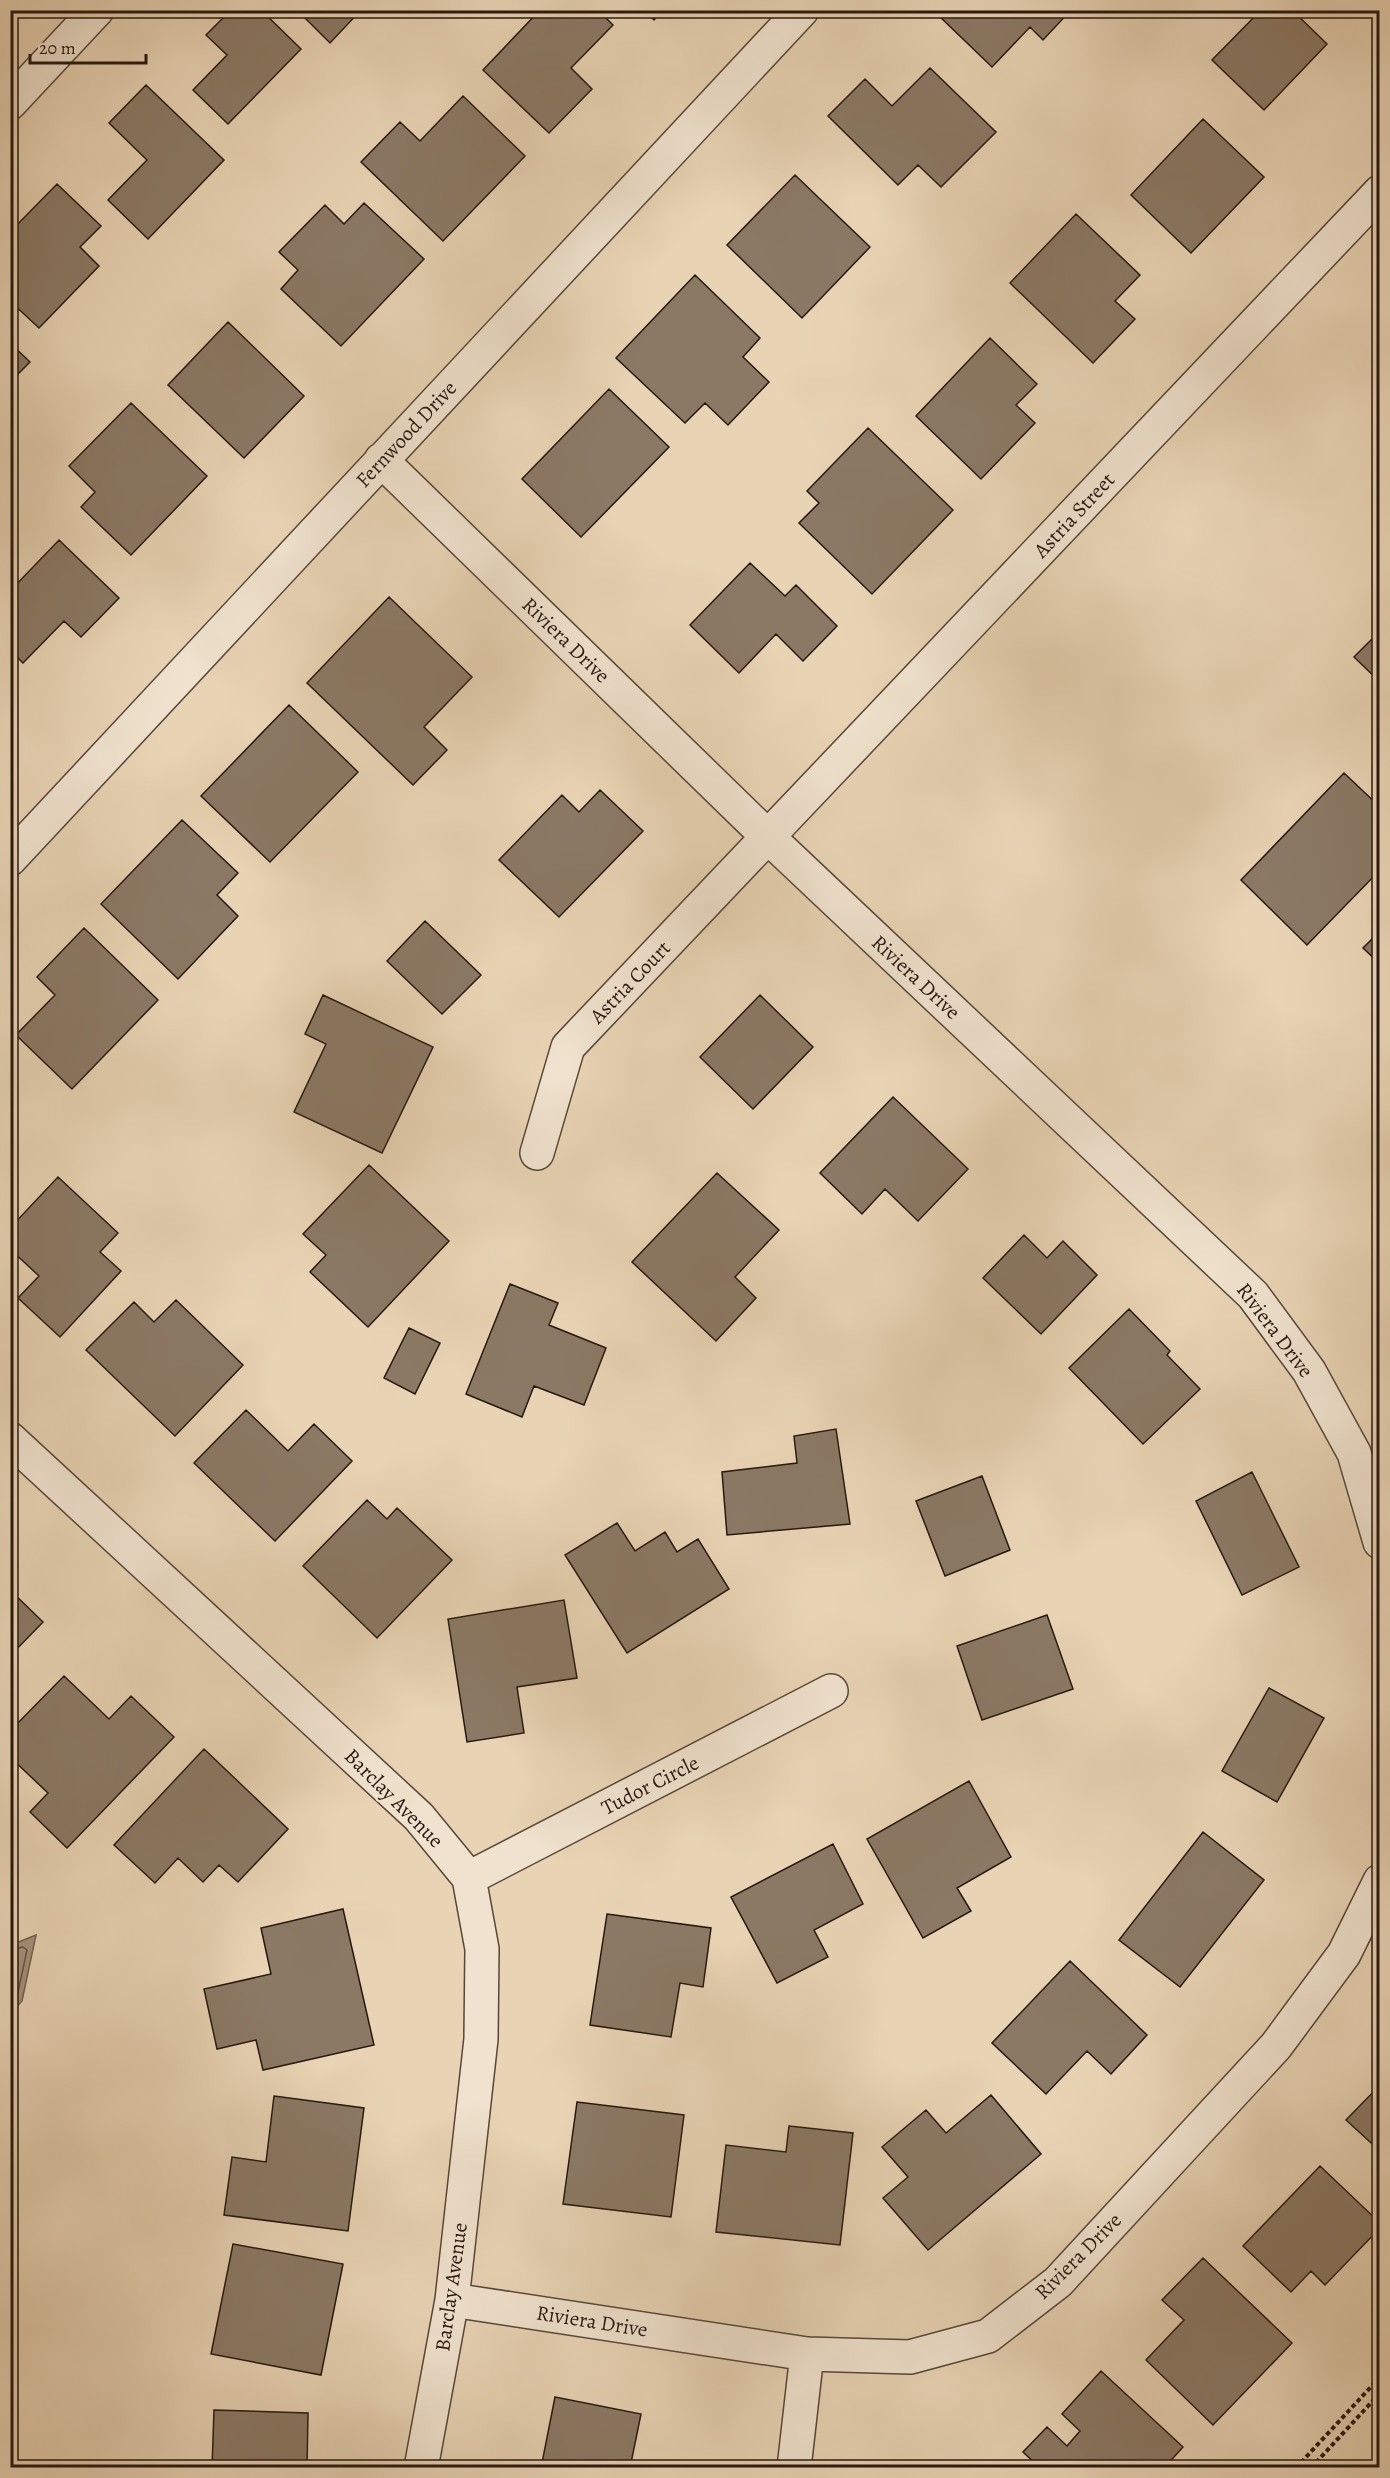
<svg xmlns="http://www.w3.org/2000/svg" width="1390" height="2478" font-family="Alegreya,serif">
<rect width="100%" height="100%" fill="#e8d3b4"/>
<filter id="stains"><feTurbulence type="fractalNoise" baseFrequency=".00333" numOctaves="4"/><feColorMatrix values="0 0 0 0 .2 0 0 0 0 .09 0 0 0 0 .02 0 0 0 .5 -.17"/></filter>
<radialGradient id="worn" r=".72"><stop offset=".6" stop-color="#630" stop-opacity="0"/><stop offset="1" stop-color="#630" stop-opacity=".3"/></radialGradient>
<path fill="#a6937c" stroke="#736251" stroke-width="1.5" d="M36 1935 22 2001 11 2013V1945Z"/>
<g fill="none" stroke-linecap="round" stroke-linejoin="round">
<path stroke="#665646" stroke-width="1.5" d="M10 1950 23 1947 27 1950 17 1997 10 2004"/>
</g>
<path fill="#8b7965" stroke="#271810" stroke-width="1.5" d="M231 10H261L301 49 228 124 193 90 227 55 206 35Z
M297 10H361L330 43Z
M540 10H598L613 25 571 68 592 89 549 133 483 70Z
M644 10H663L654 20Z
M936 10H1071L1043 40 1030 27 992 67 935 12Z
M1261 10H1292L1327 44 1264 110 1212 60Z
M930 68 996 132 941 187 918 165 898 185 828 116 865 79 892 106Z
M146 85 224 160 148 239 108 200 147 160 109 123Z
M463 96 525 156 443 241 361 162 400 122 420 141Z
M1203 119 1264 177 1191 253 1131 195Z
M795 175 870 247 802 318 727 245Z
M57 184 101 226 80 247 99 266 39 328 10 301V232Z
M364 203 424 259 341 346 281 289 298 270 279 252 325 205 344 224Z
M1076 214 1140 275 1115 301 1135 319 1093 363 1010 283Z
M695 275 760 338 743 357 769 382 728 425 705 403 685 423 616 358Z
M228 322 304 396 244 458 168 385Z
M990 338 1037 384 1016 405 1035 423 981 479 916 416Z
M10 343 30 362 10 382Z
M609 389 669 447 581 537 522 479Z
M131 403 207 476 131 555 81 507 95 492 69 466Z
M868 428 953 510 872 594 799 523 819 503 807 491Z
M59 540 119 598 81 637 64 621 23 663 10 650V591Z
M750 563 785 596 796 585 837 626 803 661 776 634 739 673 690 625Z
M389 597 472 677 424 727 447 750 413 785 307 683Z
M1379 632 1380 633V682L1354 657Z
M289 705 358 772 270 862 201 796Z
M1344 773 1380 807V870L1307 945 1241 880Z
M600 790 643 831 559 917 499 860 562 795 579 812Z
M182 820 238 873 217 895 238 916 178 979 101 904Z
M425 921 481 975 442 1014 387 961Z
M84 928 158 1000 72 1089 16 1035 55 995 37 977Z
M1380 931V964L1363 948Z
M323 995 433 1047 382 1153 294 1112 326 1044 305 1034Z
M760 995 813 1047 753 1109 700 1057Z
M893 1097 968 1169 918 1221 885 1189 862 1214 820 1173Z
M369 1165 449 1241 368 1327 310 1272 326 1255 303 1234Z
M717 1173 779 1230 735 1277 756 1298 716 1341 632 1262Z
M58 1177 118 1233 100 1252 121 1271 60 1337 18 1298 39 1276 10 1249V1228Z
M1024 1235 1047 1258 1063 1241 1097 1275 1041 1334 983 1278Z
M510 1284 558 1303 549 1325 606 1348 584 1405 534 1386 522 1417 466 1394Z
M176 1300 243 1365 175 1436 86 1350 134 1302 154 1322Z
M1129 1309 1170 1351 1167 1355 1200 1389 1143 1444 1069 1368Z
M409 1328 440 1343 415 1394 384 1378Z
M246 1410 288 1451 314 1424 352 1461 275 1541 194 1463Z
M836 1429 850 1524 727 1535 722 1472 797 1463 794 1436Z
M1252 1472 1299 1567 1242 1595 1196 1501Z
M982 1476 1010 1550 945 1576 916 1501Z
M367 1500 387 1519 397 1508 452 1560 377 1638 303 1566Z
M617 1523 635 1551 665 1532 677 1552 698 1539 729 1589 627 1653 565 1555Z
M10 1590 43 1622 10 1656Z
M564 1600 577 1678 517 1687 524 1733 467 1742 448 1619Z
M1047 1615 1073 1689 982 1720 957 1646Z
M64 1676 109 1719 131 1696 174 1737 67 1848 30 1812 48 1793 10 1757V1731Z
M1269 1688 1324 1718 1277 1802 1222 1771Z
M204 1749 288 1829 238 1882 219 1865 203 1882 178 1858 155 1883 114 1845Z
M969 1781 1011 1857 957 1888 971 1911 923 1938 867 1839Z
M1203 1832 1264 1880 1180 1987 1119 1940Z
M833 1844 863 1904 814 1930 828 1957 777 1983 731 1897Z
M343 1909 374 2045 263 2070 256 2040 217 2049 204 1989 271 1974 261 1928Z
M607 1914 711 1928 703 1987 680 1983 671 2037 590 2025Z
M1070 1961 1147 2035 1111 2074 1087 2051 1046 2094 992 2043Z
M1380 2085V2151L1346 2120Z
M991 2095 1041 2154 928 2250 883 2198 908 2177 882 2147 926 2110 946 2133Z
M274 2096 364 2108 348 2231 224 2215 232 2157 266 2162Z
M577 2102 684 2115 671 2217 563 2204Z
M789 2126 853 2133 840 2245 716 2232 726 2145 786 2152Z
M1320 2166 1380 2223V2228L1325 2285 1311 2271 1291 2292 1243 2246Z
M233 2244 343 2264 321 2375 211 2354Z
M1203 2258 1292 2343 1213 2425 1146 2360 1184 2320 1162 2300Z
M1101 2371 1183 2447 1164 2468H1040L1023 2452 1047 2427 1067 2446 1080 2431 1062 2414Z
M555 2397 641 2414 630 2468H541Z
M214 2410 308 2413 307 2468H212Z"/>
<g fill="none" stroke-linecap="round" stroke-linejoin="round">
<defs>
<path id="street" d="M10 103 97 10
M381 460 768 837 1253 1295 1309 1371 1354 1453 1380 1542
M10 859 802 10
M537 1153 568 1047 1380 192
M10 1439 419 1817 469 1878 482 1949 481 2039 452 2300 421 2468
M469 1878 831 1691
M452 2300 807 2354 910 2357 988 2336 1058 2282 1276 2046 1344 1954 1380 1881
M794 2468 807 2354"/>
</defs>
<use href="#street" stroke="#574739" stroke-width="36"/>
<path stroke="#271810" stroke-width="4" stroke-dasharray="4.5 3" stroke-linecap="butt" d="M1296 2468 1380 2377
M1311 2468 1380 2393"/>
<use href="#street" stroke="#f0e2ce" stroke-width="33"/>
</g>
<g text-anchor="middle" stroke-width="4.5" stroke-linejoin="round" paint-order="stroke">
<g font-size="21" fill="#271810" stroke="#f0e2ce">
<text transform="translate(406 434) rotate(-47)" y="7">Fernwood Drive</text>
<text transform="translate(1074 515) rotate(-47)" y="7">Astria Street</text>
<text transform="translate(566 640) rotate(44)" y="7">Riviera Drive</text>
<text transform="translate(916 977) rotate(43)" y="7">Riviera Drive</text>
<text transform="translate(630 982) rotate(-46)" y="7">Astria Court</text>
<text transform="translate(1275 1330) rotate(53)" y="7">Riviera Drive</text>
<text transform="translate(650 1785) rotate(-27)" y="7">Tudor Circle</text>
<text transform="translate(394 1798) rotate(45)" y="7">Barclay Avenue</text>
<text transform="translate(1078 2256) rotate(-45)" y="7">Riviera Drive</text>
<text transform="translate(451 2287) rotate(-82)" y="7">Barclay Avenue</text>
<text transform="translate(592 2321) rotate(9)" y="7">Riviera Drive</text>
</g>
</g>
<rect width="1390" height="2478" fill="none" stroke="#e8d3b4" stroke-width="36"/>
<rect x="12" y="12" width="1366" height="2454" fill="none" stroke="#271810" stroke-width="3"/>
<rect x="18" y="18" width="1354" height="2442" fill="none" stroke="#271810" stroke-width="1.5"/>
<path d="M30 54v9h116v-9" fill="none" stroke="#271810" stroke-width="3"/>
<text x="39" y="54" font-size="18" fill="#271810" stroke="#f0e2ce" stroke-width="4.5" paint-order="stroke">20 m</text>
<rect width="100%" height="100%" filter="url(#stains)"/>
<rect width="100%" height="100%" fill="url(#worn)"/>
</svg>
